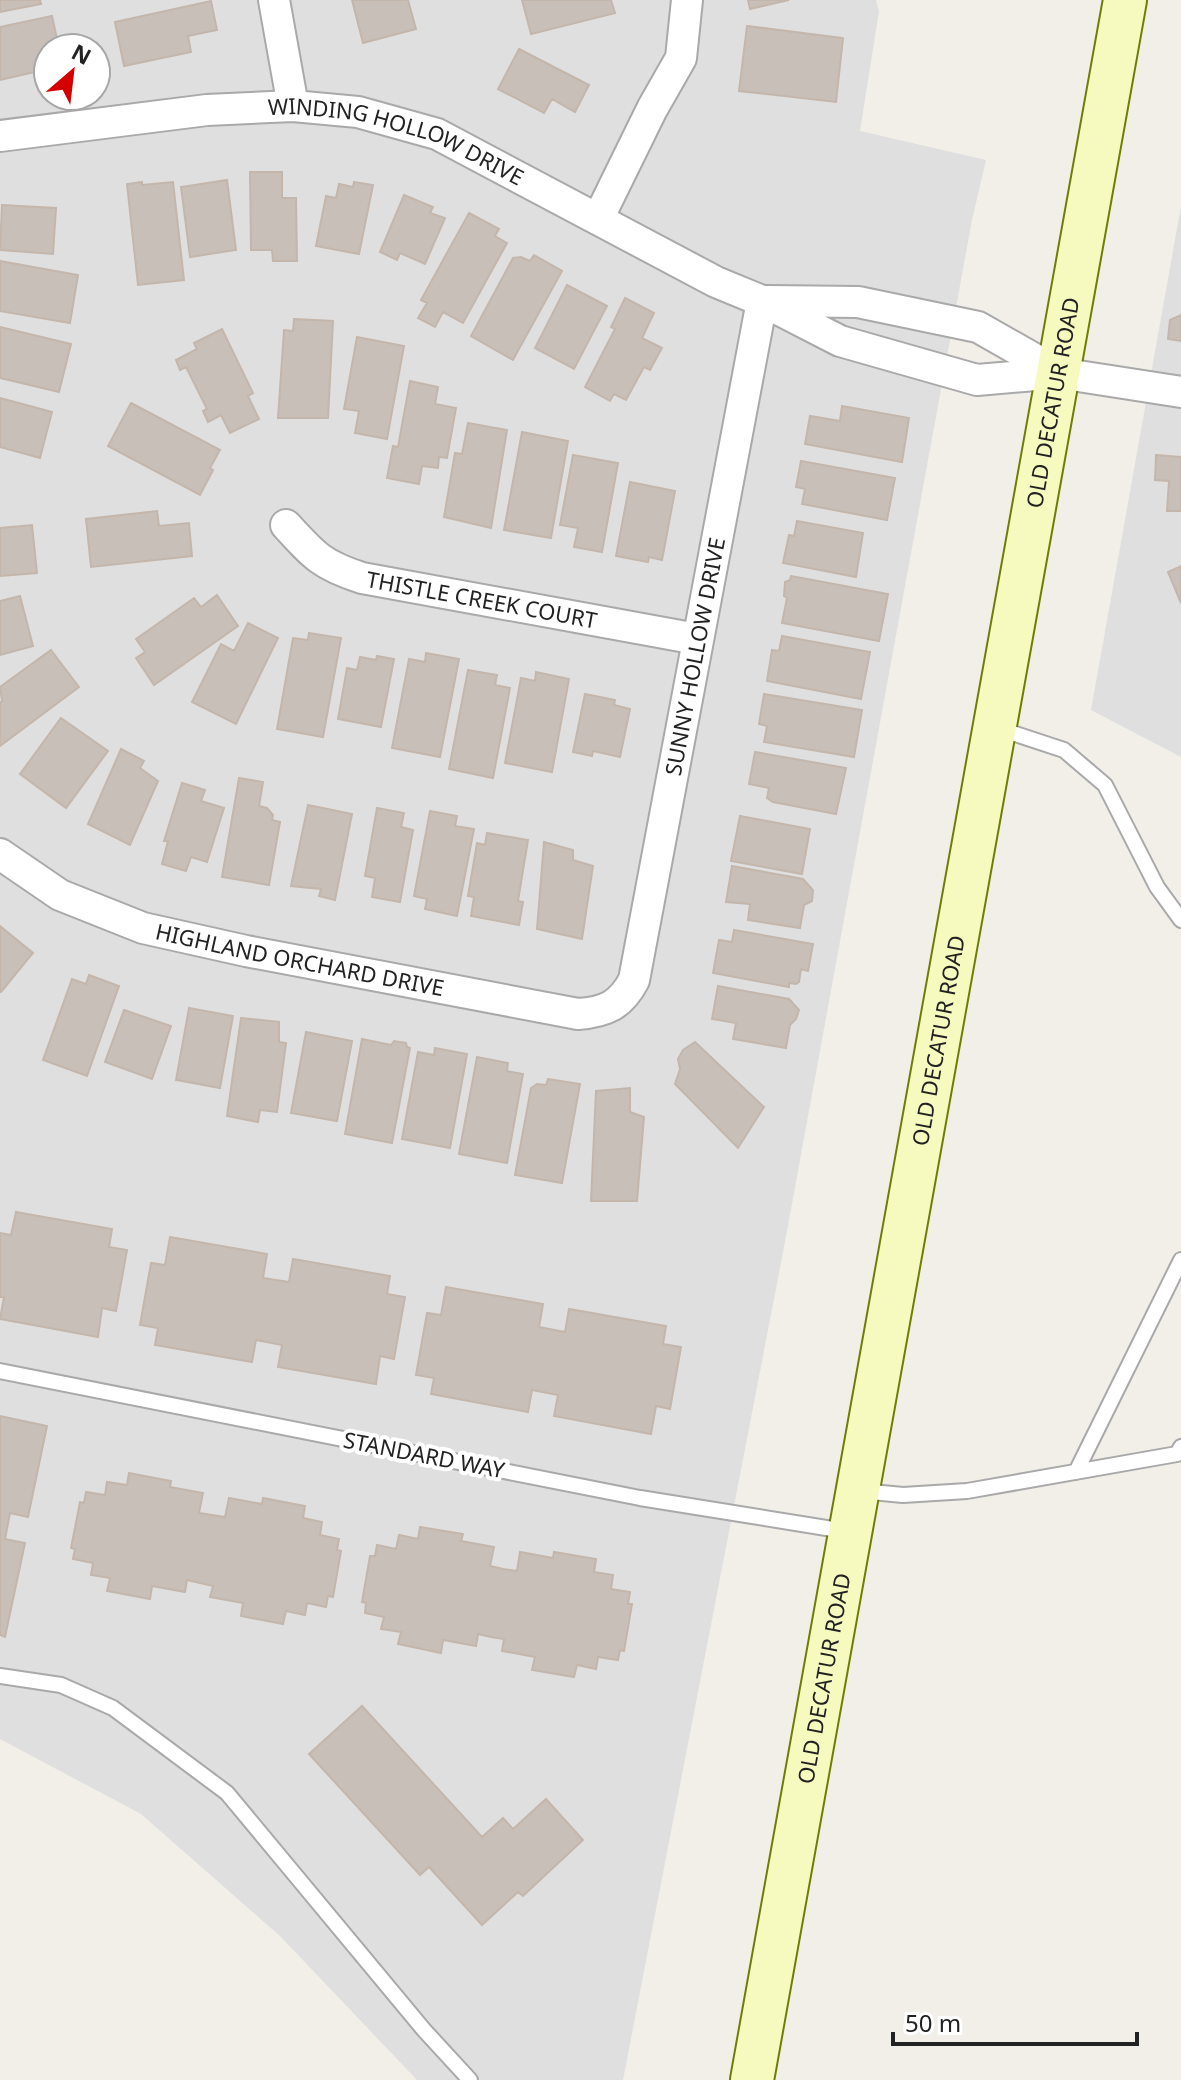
<svg xmlns="http://www.w3.org/2000/svg" width="1181" height="2080" font-family="'Noto Sans',sans-serif">
<rect width="100%" height="100%" fill="#f2efe9"/>
<path fill="#e0dfdf" fill-rule="evenodd" d="M0 0H876L879 11 860 131 986 160 972 220 785 1242 623 2080H417L280 1936 141 1814 0 1739ZM48 48H96V96H48Z
M1181 206V757L1091 710Z"/>
<path fill="#c7bfb8" stroke="#c4b6ab" stroke-width="2" d="M0 0H40L41 4 0 12Z
M352 0H408L416 29 363 43Z
M522 0H611L615 13 531 34Z
M748 0H789L750 9Z
M211 1 217 30 188 36 191 52 124 66 115 22Z
M52 16 59 48H48V69L0 80V27Z
M747 26 843 38 836 102 739 91Z
M519 49 589 85 575 112 552 99 544 113 498 89Z
M250 172H282V198H296L297 261H273L272 250H251Z
M227 180 236 250 190 257 181 187Z
M142 182V185L173 182 184 280 138 285 127 184Z
M354 182 373 185 359 254 316 246 326 196 336 198 339 184 353 187Z
M404 195 433 207 430 213 445 218 425 264 400 253 397 260 380 252Z
M2 205 56 208 53 254 0 250Z
M469 213 499 229 495 236 507 243 463 323 443 312 435 327 418 318 427 303 421 300Z
M534 255 562 271 513 360 471 336 513 258 521 257 530 261Z
M0 261 78 275 70 323 0 311Z
M567 285 607 306 574 369 535 348Z
M625 298 654 313 642 338 662 348 650 370 644 367 626 400 614 394 610 401 585 387 615 329 611 327Z
M1181 315V341L1168 339 1170 320Z
M294 319 333 321 328 418H278L284 330 293 331Z
M0 327 71 344 59 392 0 378Z
M222 329 253 393 248 396 259 419 230 433 221 415 208 422 203 411 207 409 186 367 180 370 176 360 197 349 194 343Z
M357 337 404 346 387 439 355 433 359 411 344 409Z
M410 381 438 387 435 404 456 408 447 458 439 457 438 468 422 466 419 484 387 478 393 446 398 447Z
M0 398 52 412 40 458 0 447Z
M131 403 220 450 210 468 213 470 200 495 108 446Z
M842 406 909 418 902 462 805 444 810 416 840 421Z
M468 423 507 430 491 528 444 517 455 453 462 454Z
M522 432 568 441 551 538 504 530Z
M573 455 618 463 602 552 574 547 578 528 560 525Z
M1156 455 1181 457V511H1167L1169 481 1155 480Z
M801 461 895 478 887 520 802 504 805 489 796 487Z
M630 482 675 491 662 560 649 557 648 562 616 556Z
M157 511 159 526 189 523 192 556 91 567 86 519Z
M797 521 863 533 856 577 783 563 789 535 794 536Z
M32 525 37 573 0 576V528Z
M1181 566V603L1168 572Z
M791 576 888 594 879 641 782 623 787 598 784 596 785 582 790 580Z
M217 595 238 626 154 685 136 658 145 652 136 639 194 598 201 607Z
M20 596 33 646 0 655V601Z
M248 623 278 638 236 724 192 702 221 644 234 651Z
M309 633 341 638 323 737 277 729 293 638 308 640Z
M782 636 870 652 861 699 767 681 772 650 779 651Z
M51 650 79 687 0 746V703L2 701 0 687Z
M426 653 459 659 440 757 392 748 409 659 425 662Z
M377 656 394 659 381 727 338 719 347 668 357 670 360 657 376 660Z
M468 670 497 675 495 685 510 688 493 778 449 769Z
M536 672 569 679 552 772 505 763 521 678 535 681Z
M585 694 615 700 614 705 630 709 620 757 593 751 592 756 573 752Z
M764 694 862 710 854 757 764 742 767 726 759 724Z
M61 718 108 751 66 808 20 774Z
M121 749 144 761 140 768 158 781 130 845 88 824Z
M755 752 846 768 836 814 773 802 767 798 769 788 749 784Z
M239 778 263 782 259 806 267 808 273 815 272 820 280 822 269 885 222 877Z
M182 783 205 790 201 801 224 808 207 862 191 857 186 871 162 864 168 841H164Z
M308 805 352 814 335 900 319 896 321 889 291 886Z
M377 808 404 813 401 827 413 830 400 902 372 897 375 878 365 876Z
M430 811 457 816 455 826 474 829 457 916 425 909 427 899 414 896Z
M740 816 810 829 802 874 731 861Z
M487 833 528 840 518 901 523 902 519 925 471 916 474 897 468 896 477 843 485 845Z
M544 842 573 850V860L593 866 582 939 537 929Z
M732 866 803 879 813 890 812 901 804 905 800 928 748 920 750 904 726 902Z
M0 926 33 953 1 992 0 991Z
M734 930 813 944 808 971 801 969 799 982 796 984 789 983V987L713 973 719 940 732 942Z
M89 975 119 986 87 1076 43 1060 72 979 86 984Z
M718 986 789 999 799 1010 796 1019 790 1025 786 1048 733 1039 736 1023 712 1019Z
M189 1008 233 1016 220 1088 176 1080Z
M124 1010 171 1026 152 1079 105 1062Z
M241 1018 279 1022V1042L286 1043 277 1112 260 1110 258 1122 227 1116Z
M306 1032 352 1041 337 1121 291 1113Z
M362 1039 391 1045 394 1041 406 1043 407 1047 410 1048 392 1143 345 1134Z
M695 1042 764 1107 738 1148 675 1084 680 1069 678 1059 683 1050Z
M435 1048 467 1054 450 1148 402 1139 418 1052 434 1055Z
M477 1057 508 1063 507 1071 523 1074 507 1163 459 1154Z
M548 1079 580 1084 562 1183 515 1175 531 1088 537 1084 546 1085Z
M630 1088V1112L644 1117 637 1201H591L596 1091Z
M16 1212 112 1229 109 1247 127 1250 116 1311 102 1308 98 1337 0 1319 4 1297H0V1233L11 1235Z
M170 1237 267 1254 263 1278 289 1282 293 1259 390 1276 387 1294 405 1297 394 1359 380 1356 376 1384 278 1367 282 1345 256 1340 252 1362 155 1345 158 1328 140 1325 151 1263 165 1265Z
M446 1287 543 1304 539 1327 565 1332 569 1309 666 1326 663 1344 681 1347 670 1409 656 1406 651 1434 554 1416 558 1395 532 1390 528 1412 431 1394 434 1378 416 1375 427 1313 441 1315Z
M0 1416 47 1426 28 1517 10 1513 5 1539 25 1543 5 1637 0 1635Z
M129 1473 171 1481 170 1487 203 1493 199 1513 225 1517 229 1498 262 1504 263 1498 305 1506 303 1518 322 1522 320 1535 339 1539 337 1550 341 1551 333 1597 328 1596 326 1607 307 1603 305 1615 286 1611 283 1624 241 1616 243 1603 210 1597 213 1586 187 1580 185 1592 152 1586 150 1599 107 1591 110 1578 91 1575 93 1563 73 1559 75 1549 71 1548 80 1502 84 1503 86 1492 105 1495 107 1482 127 1485Z
M420 1527 463 1534 461 1541 494 1547 490 1566 503 1569 517 1571 520 1552 553 1558 554 1552 596 1559 594 1572 613 1575 611 1589 630 1592 628 1604H632L624 1651 620 1650 618 1660 598 1657 596 1669 577 1665 574 1677 532 1670 535 1657 502 1651 504 1639 491 1637 478 1634 476 1646 443 1640 441 1653 398 1644 401 1632 381 1629 384 1617 365 1613 366 1603 362 1602 370 1556H375L377 1545 396 1549 399 1535 418 1539Z
M362 1706 482 1837 503 1818 513 1829 546 1799 583 1840 523 1896 518 1892 482 1925 429 1867 420 1875 309 1754Z"/>
<g fill="none" stroke-linecap="round" stroke-linejoin="round">
<defs>
<path id="lane" d="M997 728 1064 750 1105 785 1157 887 1181 920
M0 1371 640 1498 845 1531
M1076 1472 1181 1260
M861 1491 903 1495 967 1491 1177 1454 1181 1447
M0 1676 61 1685 113 1708 227 1793 424 2030 470 2080"/>
<g id="street">
<path d="M274 0 293 106"/>
<path id="s1" d="M0 136 207 110 293 106 358 112 437 134 716 282 762 301 840 341 977 380 1059 373 1181 392"/>
<path d="M598 219 652 109 681 58 687 0"/>
<path d="M768 301 858 302 978 327 1059 373"/>
<path id="s2" d="M286 525C314 556 322 565 362 578L697 639"/>
<path id="s3" d="M0 854 60 895 143 928 246 951 578 1014C606 1012 621 1005 634 980L762 301"/>
</g>
<g id="secondary">
<path id="s4" d="M752 2080 1125 0"/>
</g>
</defs>
<use href="#lane" stroke="#a9a9a9" stroke-width="18"/>
<use href="#street" stroke="#a9a9a9" stroke-width="34"/>
<use href="#secondary" stroke="#707d05" stroke-width="46"/>
<use href="#lane" stroke="#fff" stroke-width="14"/>
<use href="#street" stroke="#fff" stroke-width="30"/>
<use href="#secondary" stroke="#f7fabf" stroke-width="42"/>
</g>
<g text-anchor="middle" stroke-width="8" stroke-linejoin="round" paint-order="stroke">
<g font-size="22" fill="#222" stroke="#fff">
<text dy="8" stroke="none"><textPath href="#s1" startOffset="404">WINDING HOLLOW DRIVE</textPath></text>
<text dy="8" stroke="none"><textPath href="#s4" startOffset="1704">OLD DECATUR ROAD</textPath></text>
<text dy="8" stroke="none"><textPath href="#s2" startOffset="216">THISTLE CREEK COURT</textPath></text>
<text dy="8" stroke="none"><textPath href="#s3" startOffset="1004">SUNNY HOLLOW DRIVE</textPath></text>
<text dy="8" stroke="none"><textPath href="#s3" startOffset="322">HIGHLAND ORCHARD DRIVE</textPath></text>
<text dy="8" stroke="none"><textPath href="#s4" startOffset="1056">OLD DECATUR ROAD</textPath></text>
<text transform="translate(424 1455) rotate(11)" y="8">STANDARD WAY</text>
<text dy="8" stroke="none"><textPath href="#s4" startOffset="408">OLD DECATUR ROAD</textPath></text>
</g>
</g>
<g transform="translate(72 72) rotate(28)"><circle r="38" fill="#ffffff" stroke="#a7a7a7" stroke-width="2"/>
<path d="M0-6L14 30L0 20L-14 30Z" fill="#d40000"/>
<text y="-12" font-size="22" font-weight="bold" text-anchor="middle" fill="#222222">N</text>
</g>
<path d="M893 2032v12h244v-12" fill="none" stroke="#222222" stroke-width="4"/>
<text x="905" y="2032" font-size="24" fill="#222222" stroke="#ffffff" stroke-width="6" paint-order="stroke">50 m</text>
</svg>
